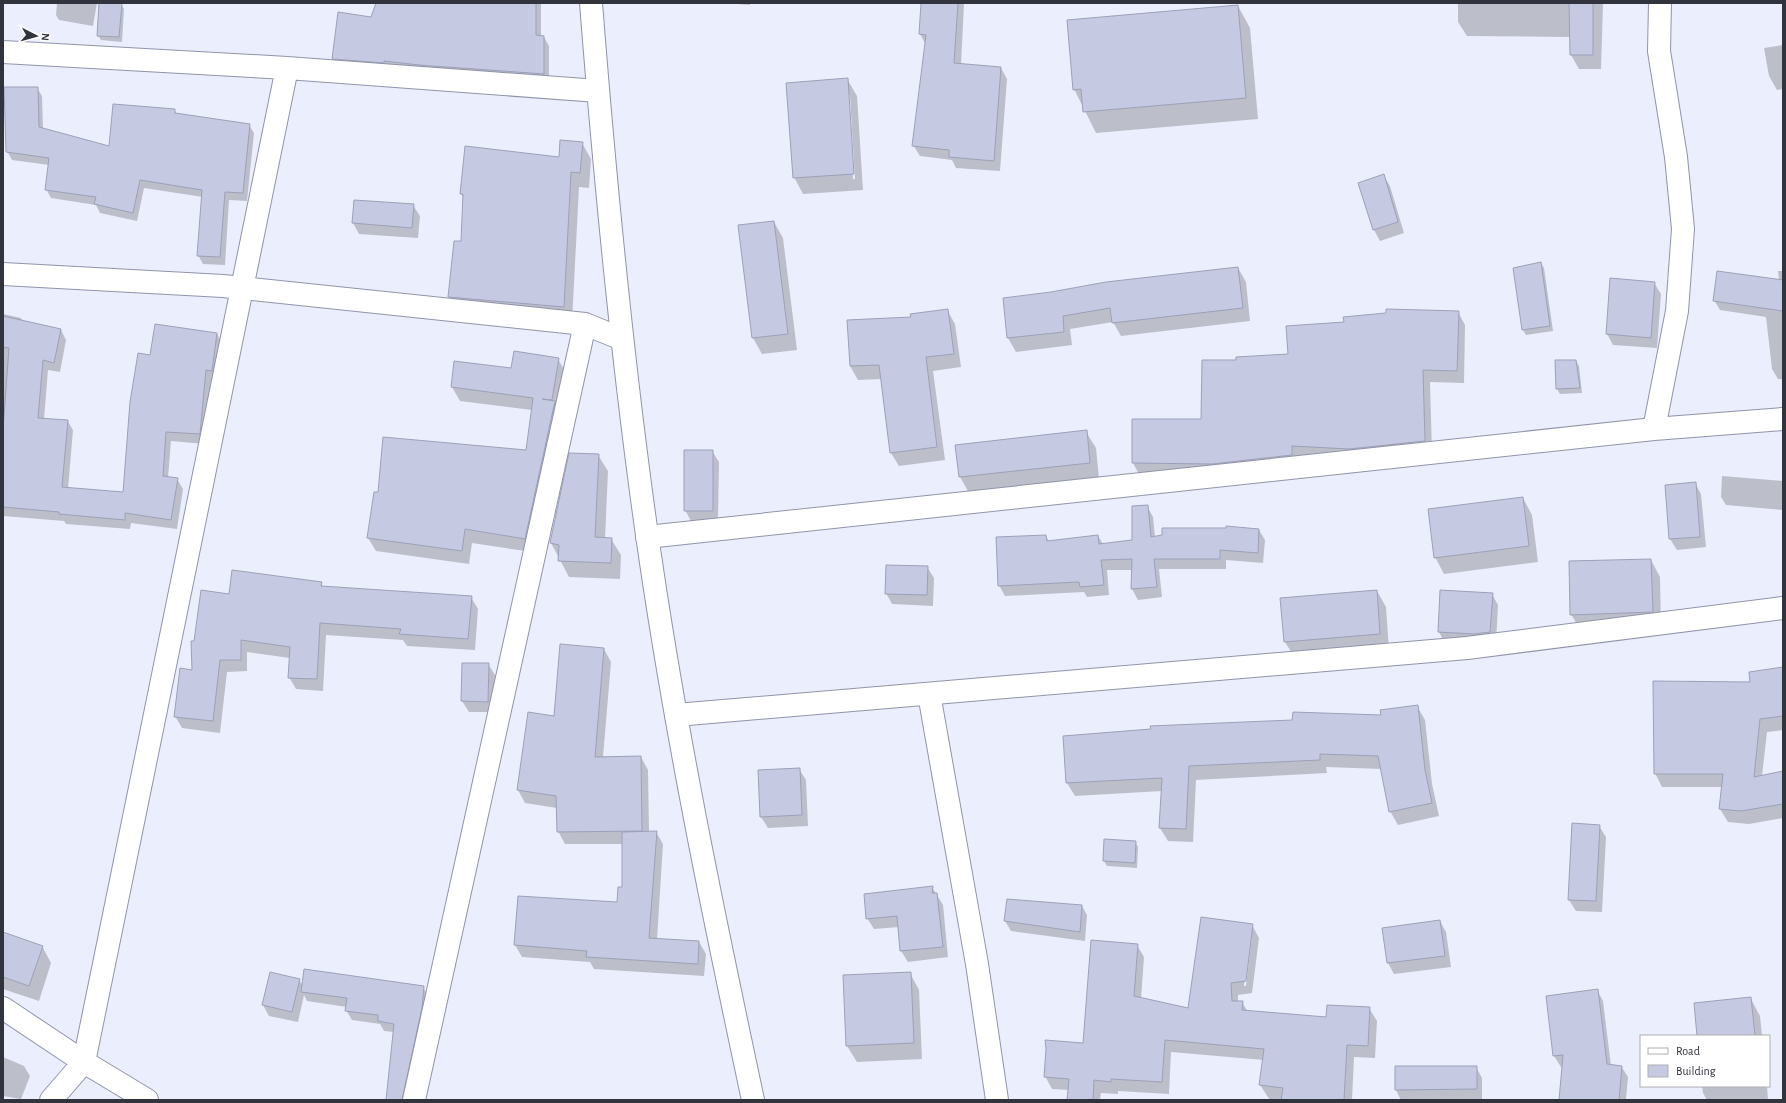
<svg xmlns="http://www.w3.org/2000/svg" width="1786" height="1103" font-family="'Alegreya Sans',sans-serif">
<rect width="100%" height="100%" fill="#ebeefd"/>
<path fill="#0003" fill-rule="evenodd" d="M57 3H97L93 26 59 20 56 15Z
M100 3 121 4 124 9 122 42 101 40 98 35Z
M377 3H541V36L544 37 549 46V83L338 68 333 59 372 18Z
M725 3H750V5Z
M922 3H964L961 65 1001 68 1007 79 1000 171 956 168 952 160 920 156 913 145 926 45 920 34Z
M1458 3H1603L1601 69H1579L1571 55V37L1467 36 1458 22Z
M1238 6 1250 28 1258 119 1096 133 1074 89Z
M1783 45V89L1777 90 1769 76 1764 48Z
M847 79 857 96 863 190 803 194 794 177ZM848 95H850L855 179H853Z
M37 88 42 96 43 129 110 148 174 110 177 114 249 125 254 133 247 201 229 200 225 265 203 264 198 255 203 197 144 188 137 221 100 213 96 205 51 198 46 189 49 165 12 160 7 151Z
M582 143 591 159 589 188 579 187 572 322 458 312 449 297 462 242 464 199 461 193 560 158Z
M1384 176 1390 186 1404 233 1380 241 1374 230Z
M355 201 413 205 420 216 418 238 359 234 353 223Z
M774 222 783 238 797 350 762 354 753 338 739 226Z
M1541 263 1544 268 1553 331 1526 335 1523 330Z
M1238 268 1246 282 1250 321 1121 336 1113 322 1070 329 1072 345 1016 352 1008 338 1004 299Z
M1778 271H1783V379H1778L1772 369 1766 317 1720 310 1714 300 1779 280Z
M1611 279 1654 283 1661 294 1657 348 1613 345 1607 334Z
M947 310 955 324 961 367 933 371 945 460 899 466 891 453 882 379 858 380 850 366 848 321 912 318Z
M1458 312 1465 325 1464 383 1430 382 1432 453 1140 476 1133 463V420H1202L1237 361 1289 355 1345 323Z
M3 314 21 318 23 322 61 330 66 340 60 372 48 370 44 419 67 420 73 430 68 489 124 493 151 356 217 334 223 344 217 380H211L205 444 171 441 168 478 177 479 183 489 177 529 131 523 130 529 66 524 64 521 3 516Z
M558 359 566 373 532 552 472 543 469 564 376 551 368 538 379 494 527 451 532 410 460 401 452 387 455 362 512 369Z
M1576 361 1579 366 1582 393 1560 394 1557 389Z
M1086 432 1096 448 1099 479 969 493 960 477Z
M712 451 719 462 718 521H691L685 510Z
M598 455 608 471 605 539H611L621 555 620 579 569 577 551 543Z
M1722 476 1783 481V510L1726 505 1721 497Z
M1695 483 1701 494 1706 547 1677 550 1670 539 1666 486Z
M1523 498 1532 515 1538 562 1444 574 1435 557Z
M1147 506 1153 517 1155 537 1259 530 1265 540 1263 563 1226 560V569H1159L1162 597 1138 600 1132 589V570H1107L1109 595 1087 597 1084 592 1005 596 999 585 1046 536 1049 542 1098 536 1103 544 1133 540Z
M1651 560 1660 577 1661 628 1581 631 1571 614Z
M927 567 934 578 933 606 892 604 886 593Z
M321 583 323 587 471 597 478 609 475 650 407 646 403 640 326 635 323 691 296 689 289 677 290 658 247 652V671L227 672 220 733 182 728 175 716 193 671 195 642 230 595Z
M1377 591 1386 607 1389 650 1295 658 1285 642Z
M1441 591 1492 594 1498 605 1496 643H1445L1439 632Z
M604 649 611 662 603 757H641L648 770 649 832H656L663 844 657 939 699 942 706 954 704 976 594 969 590 962 522 957 515 945 618 903 623 888V844H565L558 831 557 808 525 803 518 790 555 717Z
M488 664 495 675 494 712H469L462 701Z
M1783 668V730L1767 732 1762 776 1783 772V818L1749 824 1728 822 1720 809 1722 787H1662L1655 773 1752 683Z
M1417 706 1425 720 1432 784 1439 816 1398 825 1390 811 1382 769 1326 767 1327 773 1196 780 1193 842 1168 841 1160 828 1162 791 1075 796 1067 783 1064 737 1382 717Z
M799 769 806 780 808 826 768 828 761 817Z
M1599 826 1606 837 1602 912 1576 911 1569 900Z
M1105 840 1135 842 1138 847 1137 868 1107 866 1104 861Z
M932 887 943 905 948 957 908 962 901 951 899 927 874 929 867 918Z
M1082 906 1087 915 1085 941 1011 931 1005 921Z
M1440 921 1446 932 1451 967 1394 974 1388 963 1383 929Z
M1252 925 1259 938 1252 993 1238 995V1002H1242L1248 1012 1327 1019 1369 1008 1377 1021 1375 1058 1354 1057 1352 1100H1270L1260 1085 1264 1060 1171 1052 1169 1094 1118 1091V1094L1101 1093 1100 1100H1068L1069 1090 1052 1089 1045 1076 1084 1044 1137 945 1144 957 1141 999 1189 1009ZM1250 935H1252L1246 986H1244Z
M3 933 42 946 51 963 39 1001 3 989Z
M910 973 919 990 922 1059 857 1062 847 1046Z
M299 980 303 986 423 987 429 997 409 1100H387L394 1032 384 1031 380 1024 352 1020 346 1010 347 1007 307 1001 304 995 298 1022 269 1016 263 1005Z
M1597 990 1603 1001 1611 1066H1621L1628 1077 1626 1099H1567L1563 1067H1561L1554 1056 1547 996Z
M1751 999 1760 1016 1762 1036H1698Z
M3 1057 24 1066 30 1076 21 1099 3 1096Z
M1476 1067 1482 1078V1100H1401L1396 1090Z
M1702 1086H1767L1768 1100H1707L1703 1093Z"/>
<path fill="#c5cae2" stroke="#9ca1b8" d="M99 3H122L119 37 97 36Z
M376 3H536V35L544 36V74L419 65 384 61V63L332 59 338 12 371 17Z
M921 3H958L954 63 1001 67 994 161 949 157V150L912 146 926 35 919 34Z
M1569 3H1593V55H1570Z
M1238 5 1246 98 1083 112 1081 89 1073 90 1067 20Z
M848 78 854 174 793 178 786 83Z
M4 87H38L39 127 109 146 113 104 175 109V113L250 124 243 193 225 192 220 257 197 256 202 190 140 180 133 213 94 204 96 197 45 190 49 158 6 152Z
M560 140 583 142 580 173 571 172 564 307 448 297 454 241H461L463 194H460L465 146 559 157Z
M1384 174 1398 222 1373 230 1358 183Z
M354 200 414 204 412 228 352 223Z
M774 221 788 334 752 338 738 225Z
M1541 262 1550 326 1522 330 1513 268Z
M1238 267 1243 308 1112 323 1110 308 1063 316 1064 332 1007 338 1003 298 1051 292 1106 282Z
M1717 271 1783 280V311L1713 301Z
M1610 278 1655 282 1651 338 1606 334Z
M948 309 954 354 926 357 937 447 890 453 879 365 850 366 847 320 911 317 910 314Z
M1386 309 1459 311 1457 371 1423 370 1425 441 1349 449 1292 446V455L1212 464 1132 463V419H1201L1202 360H1236V357L1288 354 1286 326 1344 322 1343 317 1386 313Z
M3 316 61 329 54 363 43 360 38 418 68 420 62 487 123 492 130 402 138 353 150 355 155 324 217 333 212 371 206 370 200 434 166 432 163 476 178 478 171 520 125 513V520L59 514V512L3 507V429L9 348 3 347Z
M514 351 559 358 552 400 542 399 555 401 525 539 465 529 462 551 367 538 374 492H378L383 437 526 450 533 398 451 387 454 361 511 368Z
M1555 360H1576L1580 388 1556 389Z
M1087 430 1090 463 959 477 955 445Z
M684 450H713V511H684Z
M569 453 599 454 595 537 612 538 611 563 558 561 559 545 550 543Z
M1696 482 1700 537 1669 539 1665 485Z
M1523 497 1529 546 1434 558 1428 509Z
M1148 505 1151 537 1162 535V528H1226V526L1259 529 1258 553 1220 550V559H1154L1157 587 1131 589 1132 559 1101 560 1104 585 1080 587 1079 582 998 586 996 537 1046 535 1047 541 1098 535 1099 544 1132 540V506Z
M1651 559 1653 612 1570 615 1569 561Z
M886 565 928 566 927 595 885 594Z
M232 570 322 582 321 586 472 596 468 639 399 634 401 629 320 623 317 679 288 678 290 647 241 640V660H220L213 721 174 717 180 668 192 670 191 641H194L201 590 229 594Z
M1377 590 1380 634 1284 642 1280 598Z
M1440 590 1493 593 1490 632 1474 634 1438 632Z
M560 644 604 648 595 757 641 756 642 831 557 832 556 796 517 790 528 712 554 716Z
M462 663H489L488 702 461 701Z
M1783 667V716L1760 719 1754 777 1783 771V804L1741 811 1719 809 1723 774H1654L1653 681 1750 682 1749 672Z
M1418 705 1425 770 1432 803 1389 812 1378 756 1320 754V760L1189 766 1186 829 1159 828 1162 778 1066 783 1063 736 1151 729 1150 726 1292 720 1293 712 1381 715 1380 710Z
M800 768 802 815 760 817 758 770Z
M1572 823 1600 825 1596 901 1568 900Z
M657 831 649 938 699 941 698 964 586 957 587 951 514 945 518 896 617 902 618 887H622V832Z
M1104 839 1136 841 1135 863 1103 861Z
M933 886 932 893H937L943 947 900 951 897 916 866 919 864 894Z
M1007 899 1082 905 1080 932 1004 921Z
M1201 917 1253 924 1246 981 1231 983 1232 1001H1243L1242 1010 1326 1017 1327 1005 1370 1007 1368 1046 1347 1045 1344 1100H1281L1283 1088 1259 1085 1264 1049 1165 1040 1162 1082 1111 1079V1082L1094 1080 1093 1100H1067L1069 1079 1044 1077 1046 1049 1045 1040 1083 1043 1091 940 1138 944 1134 996 1188 1008Z
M1440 920 1445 956 1387 963 1382 928Z
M3 932 43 946 29 986 3 977Z
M304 969 424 986 422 1008 402 1100H386L394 1024 378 1021V1015L345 1011 347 998 301 992Z
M270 972 300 979 292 1012 262 1005Z
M911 972 914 1043 846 1046 843 975Z
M1598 989 1607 1064 1622 1066 1619 1100H1559L1563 1055 1553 1056 1546 996Z
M1751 997 1755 1036H1697L1694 1003Z
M1395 1066H1477V1089L1395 1090Z"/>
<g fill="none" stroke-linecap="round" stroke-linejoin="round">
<defs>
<path id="minor" d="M3 52 287 68 598 91
M3 274 223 286 585 324
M1654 429 1783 419
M647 537 1654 429 1677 311 1683 229 1676 157 1659 51 1660 3
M929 694 977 964 997 1100
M676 715 1467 648 1783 608
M3 1008 84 1062 147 1100
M51 1100 84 1062 287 68
M414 1100 585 324 622 339"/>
<path id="secondary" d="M591 3C605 181 622 359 647 535 674 725 713 913 753 1100"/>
</defs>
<use href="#minor" stroke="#9094ab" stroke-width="24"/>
<use href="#secondary" stroke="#9094ab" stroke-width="24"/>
<use href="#minor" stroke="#fff" stroke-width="22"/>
<use href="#secondary" stroke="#fff" stroke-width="22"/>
</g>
<rect width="1786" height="1103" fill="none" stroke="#32343d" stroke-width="8"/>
<rect x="1640" y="1035" width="130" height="52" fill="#ffffff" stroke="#adaeb1"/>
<rect x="1648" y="1048" width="20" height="6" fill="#ffffff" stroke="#adaeb1"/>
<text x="1676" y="1055" font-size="12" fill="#32343d">Road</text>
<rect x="1648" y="1065" width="20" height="12" fill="#c5cae2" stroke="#adaeb1"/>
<text x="1676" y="1075" font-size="12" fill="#32343d">Building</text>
<g transform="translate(36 36) rotate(96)" stroke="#ffffff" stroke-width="3" paint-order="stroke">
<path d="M0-3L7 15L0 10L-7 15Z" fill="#32343d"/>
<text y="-6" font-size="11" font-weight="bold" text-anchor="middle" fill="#32343d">N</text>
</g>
</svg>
